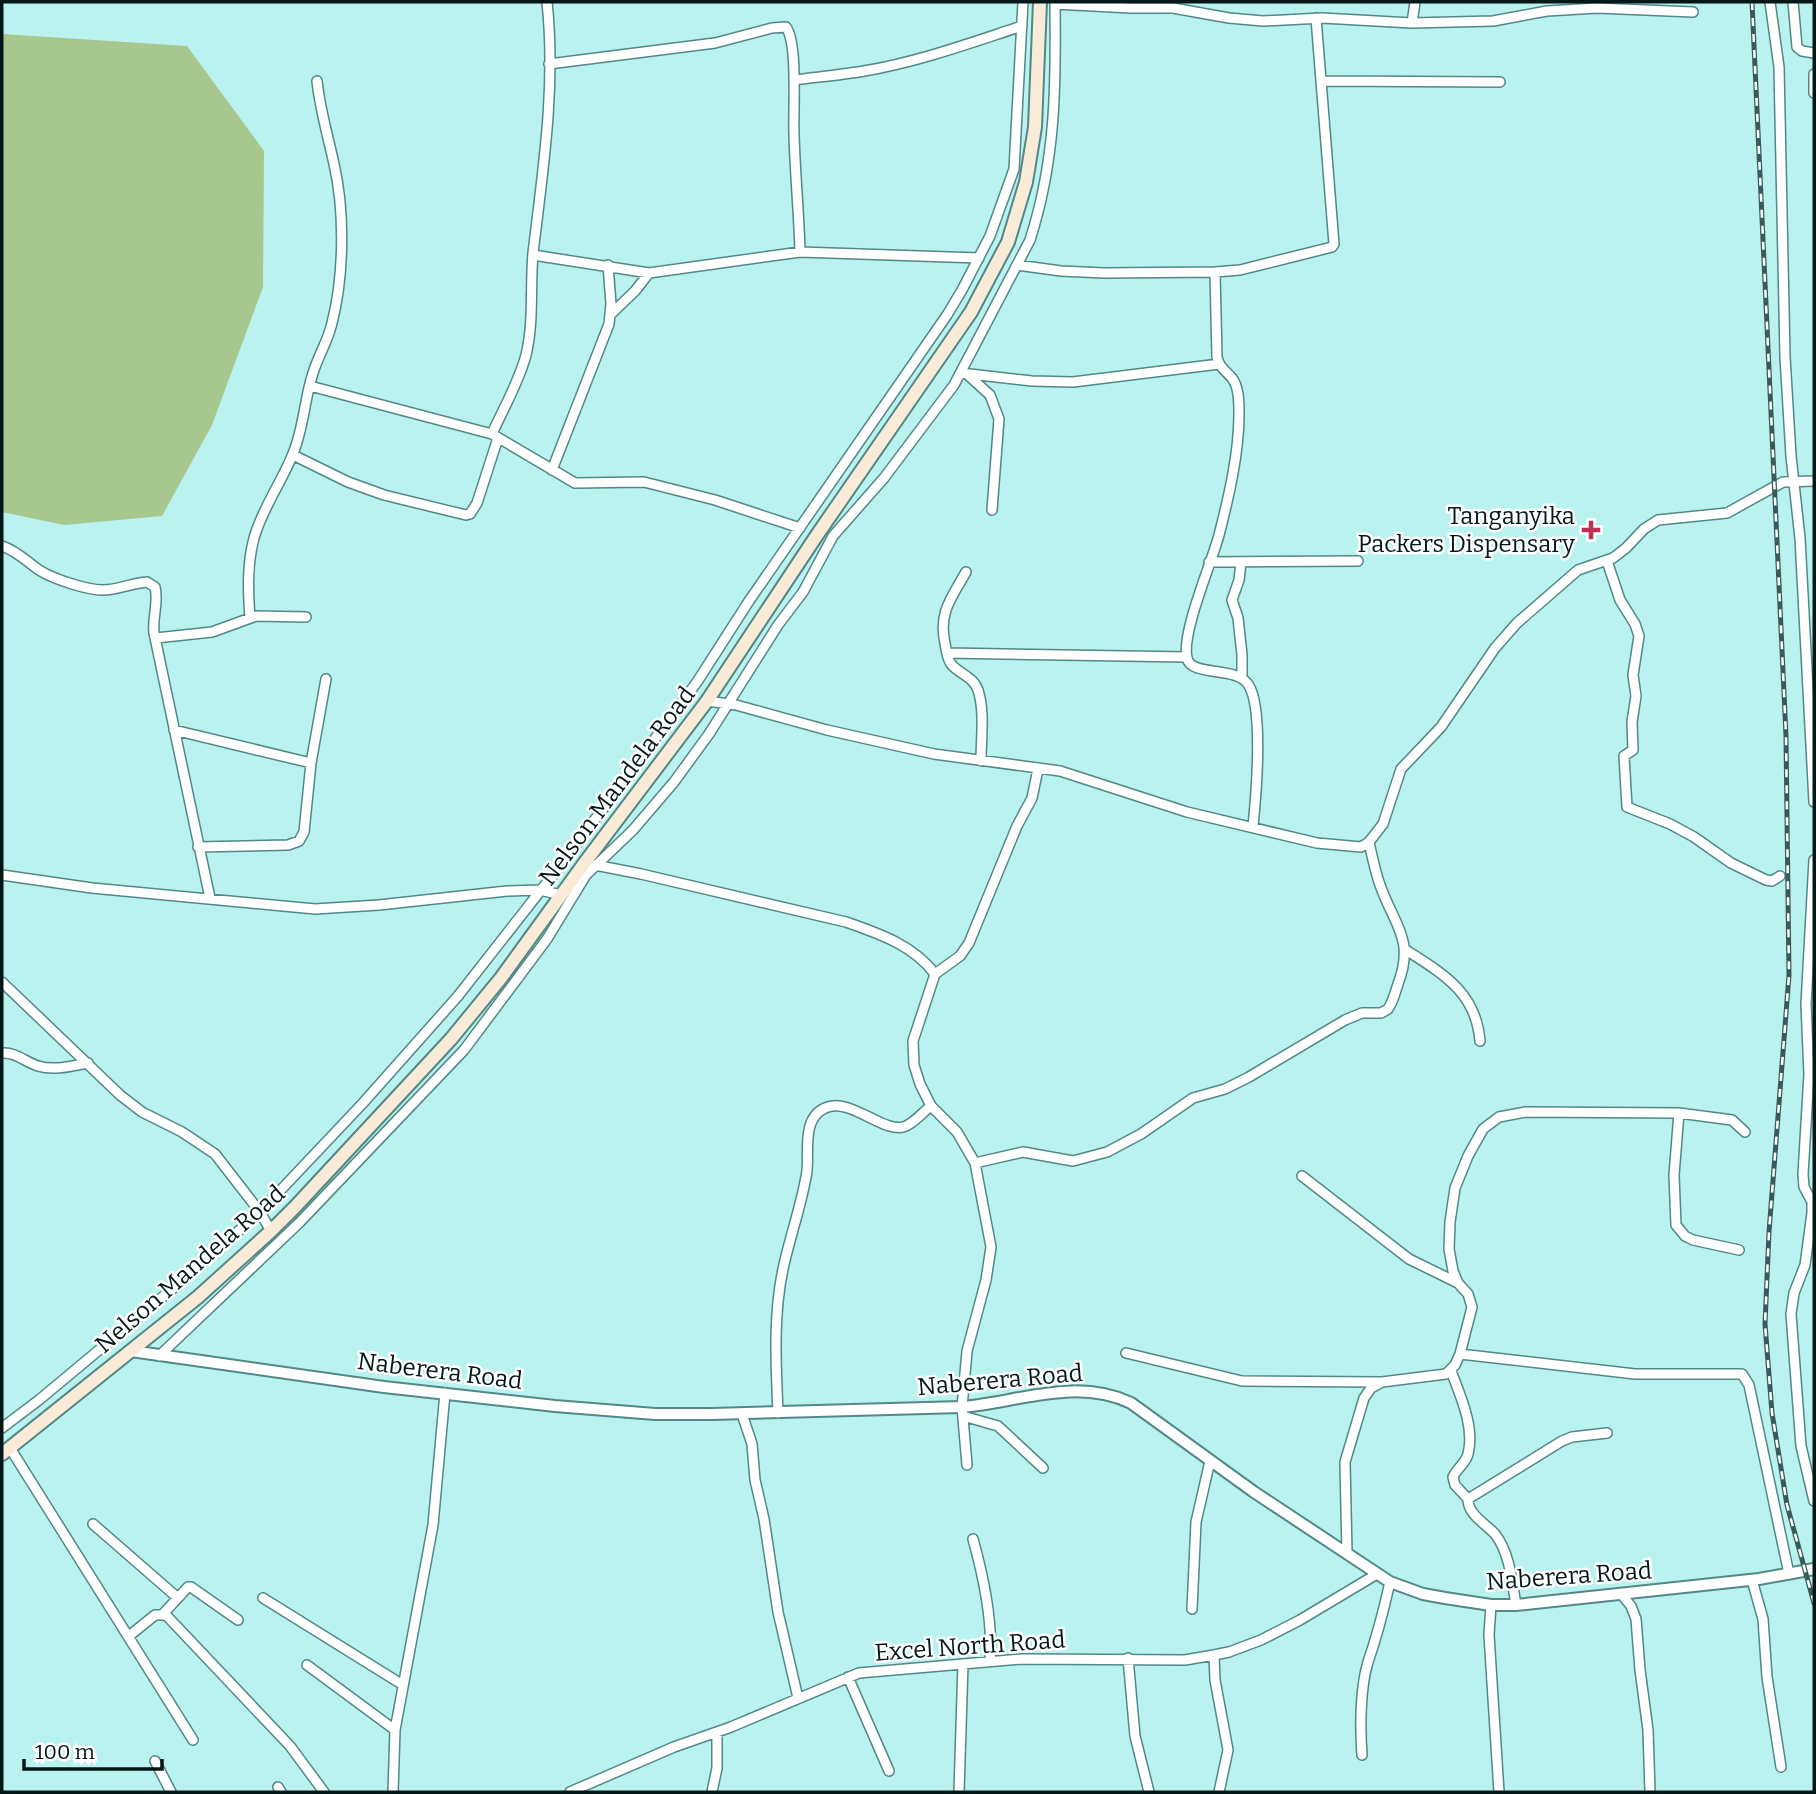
<svg xmlns="http://www.w3.org/2000/svg" width="1816" height="1794" font-family="Bitter,serif">
<style>
.green{fill:#a7c78f}
.lines{fill:none;stroke-linecap:round;stroke-linejoin:round}
.minor-casing{stroke:#528886;stroke-width:12}
.tertiary-casing{stroke:#528886;stroke-width:14}
.secondary-casing{stroke:#528886;stroke-width:16}
.minor{stroke:#fff;stroke-width:9}
.tertiary{stroke:#fff;stroke-width:10}
.secondary{stroke:#faebd8;stroke-width:12}
.rail-casing{stroke:#3a5a59;stroke-width:5}
.rail{stroke:#fff;stroke-width:2.5;stroke-dasharray:8;stroke-linecap:butt}
.poi-dot{fill:#bf2f52;stroke:#fff;stroke-width:2.5}
.labels{text-anchor:middle;dominant-baseline:central;stroke-width:5;stroke-linejoin:round;paint-order:stroke}
.poi-label{font-size:24px;fill:#021716;stroke:#fff;text-anchor:end}
.street-label{font-size:24px;fill:#021716;stroke:#fff}
</style>
<rect width="100%" height="100%" fill="#b9f2ef"/>
<!-- green -->
<path class="green" d="M2,34L187,46L264,151L263,287L212,425L162,516L64,525L2,512Z"/>
<g class="lines">
<defs>
<path id="minor" d="M1770,2L1779,67L1785,357L1791,456L1800,538L1814,802
M1793,2L1797,47L1802,51L1814,53
M1055,4L1131,8H1173L1229,18L1263,21L1322,18L1412,23L1493,21L1547,11L1597,8L1693,12
M1412,23L1415,2
M549,64L715,43L772,28L786,27C798,43 793,111 794,134C795,173 799,213 800,252
M1814,74V93
M794,80C817,77 841,75 864,71C918,62 970,43 1022,26
M1322,81L1500,82
M533,255L649,273L800,252L979,258
M1017,265L1061,271L1104,273L1215,272L1240,270L1332,247L1334,244L1316,18
M1215,272L1217,357C1219,367 1225,370 1232,378C1239,387 1239,402 1239,414C1239,453 1229,496 1219,535C1212,562 1181,633 1187,658C1191,677 1236,666 1248,684C1264,707 1256,797 1253,826
M611,314L635,291L649,273
M961,373L1032,381L1073,382L1219,364
M968,375L990,395L999,419L992,510
M310,386L492,434L575,483L644,482L715,500L800,528
M492,434C503,409 519,382 526,355C534,322 530,287 533,253C543,169 556,87 547,2
M293,455L348,482L384,495L466,515L470,514L477,503L498,438
M552,470L609,324L611,304L608,265
M2,546C17,551 26,561 39,570C53,579 87,590 103,590C118,590 132,583 147,582L155,587C159,603 152,617 154,633L210,898
M1607,561L1620,600L1635,624L1639,636L1633,675L1636,696L1632,722L1633,750L1624,756L1627,807L1670,824L1694,837L1731,863L1766,880L1772,881L1780,876
M1209,562L1358,561
M1241,563L1239,580L1232,600L1238,618L1242,655V678
M966,572C952,597 938,613 945,643C946,650 947,658 951,664C959,674 973,676 978,690C985,712 981,739 981,761
M250,618C248,591 247,564 254,538C262,509 281,483 292,456C304,429 304,400 313,373C318,356 328,341 332,323C344,276 345,212 334,164C328,136 320,110 317,81
M156,638L212,632L256,616L306,617
M947,653L1187,657
M707,701L736,705L827,730L934,754L1060,771L1187,812L1317,843L1361,847L1369,842L1383,824L1401,769L1441,727L1495,648L1517,623L1578,570L1613,558L1626,548L1644,529L1658,520L1727,513L1783,482L1814,481
M174,730L311,763
M198,847L288,845L299,841L304,832L311,763L326,679
M1814,860L1806,1004L1809,1074L1803,1174L1804,1187L1812,1202V1213L1805,1265L1794,1293L1791,1314L1801,1446L1814,1501
M595,865L641,874L846,922C880,934 913,945 935,974L913,1041L914,1065L920,1084L931,1106L957,1132L975,1163L991,1247L986,1280L967,1351L962,1407L967,1465
M2,875L92,888L315,909L379,905L507,891L540,890L561,895
M1406,950C1443,974 1476,992 1480,1041
M935,974L960,956L969,943L1017,826L1032,798L1038,769
M2,982L120,1095L142,1112L182,1132L215,1154L260,1212L271,1231
M2,1053C16,1052 25,1062 38,1066C54,1071 72,1066 88,1063
M1679,1113L1674,1175L1676,1225L1685,1236L1693,1240L1739,1250
M975,1163L1023,1152L1073,1161L1107,1152L1141,1134L1193,1098L1225,1089L1249,1077L1345,1020L1362,1013H1381L1388,1009C1393,1002 1395,993 1398,984C1415,939 1394,925 1380,885C1375,871 1372,856 1369,842
M1302,1176L1409,1259L1458,1283
M1126,1353L1242,1381L1380,1382
M1460,1354L1635,1374H1742L1749,1385L1789,1574
M159,1356L299,1223L464,1050L547,939L586,875L633,830L674,782L709,734L778,625L803,592L833,536L884,478L954,385L1030,240C1056,159 1056,86 1055,2
M1451,1371C1460,1395 1475,1427 1468,1454C1466,1463 1457,1468 1453,1477L1455,1485L1468,1499
M778,1413C776,1365 773,1316 783,1269C790,1236 802,1204 807,1171C809,1150 802,1118 825,1108C850,1096 886,1136 906,1126C915,1122 923,1112 931,1106
M742,1414L752,1444L755,1480L764,1519L778,1612L798,1698
M963,1416L998,1426L1043,1468
M2,1428L39,1400L189,1275L260,1212L363,1103L458,996L570,853L697,682L749,601L947,315L962,290L990,236L1014,169L1023,2
M10,1448L193,1740
M93,1524L178,1598
M973,1539C983,1575 993,1624 990,1661
M1347,1553L1345,1462L1364,1398L1371,1388L1382,1382L1446,1374L1455,1365L1460,1354L1472,1307L1468,1294L1458,1283L1453,1271L1449,1249L1450,1222L1455,1188L1468,1156L1483,1129L1499,1117L1526,1112L1679,1113L1732,1120L1745,1132
M1752,1580L1763,1619L1767,1677L1781,1767
M1622,1595L1631,1606L1636,1619L1640,1670L1648,1730L1650,1792
M263,1598L403,1685
M1491,1605L1489,1635L1499,1792
M1516,1605C1512,1582 1510,1553 1495,1534C1485,1523 1468,1515 1468,1499L1562,1441L1572,1437L1607,1433
M1192,1609L1196,1522L1210,1461
M163,1614L188,1587H191L238,1620
M129,1636L155,1615H166L290,1746L324,1792
M1214,1655L1215,1680L1228,1750L1219,1792
M1128,1658L1135,1736L1149,1792
M307,1665L395,1730
M848,1677L889,1771
M1362,1755C1360,1728 1360,1688 1368,1662C1377,1636 1384,1609 1390,1582
M155,1761L171,1792
M278,1787L281,1792
M393,1792L395,1730L433,1525L445,1393
M570,1792L674,1747L731,1727L859,1673L1022,1659L1185,1660L1214,1655L1229,1652L1261,1640L1300,1620L1377,1574
M712,1792L717,1768V1732
M959,1792L963,1664"/>
<path id="tertiary" d="M131,1351L384,1387L555,1406L655,1414H712L962,1407C1019,1402 1076,1377 1131,1403L1254,1492L1390,1582L1423,1594L1445,1598L1491,1605H1516L1759,1579L1814,1569"/>
<path id="secondary" d="M2,1454L198,1297L271,1231L295,1207L451,1039L501,978L586,861L707,701L817,535L971,312L1008,242L1026,182L1035,127L1040,2"/>
</defs>
<!-- minor casing -->
<use href="#minor" class="minor-casing"/>
<!-- tertiary casing -->
<use href="#tertiary" class="tertiary-casing"/>
<!-- secondary casing -->
<use href="#secondary" class="secondary-casing"/>
<!-- minor -->
<use href="#minor" class="minor"/>
<!-- tertiary -->
<use href="#tertiary" class="tertiary"/>
<!-- secondary -->
<use href="#secondary" class="secondary"/>
<defs>
<path id="rail" d="M1752,2L1786,736L1789,975L1769,1232L1765,1324L1772,1413L1787,1505L1814,1603"/>
</defs>
<!-- rail casing -->
<use href="#rail" class="rail-casing"/>
<!-- rail -->
<use href="#rail" class="rail"/>
</g>
<!-- markers -->
<path class="poi-dot" d="M1587.5 519.5h7v7h7v7h-7v7h-7v-7h-7v-7h7z"/>
<g class="labels">
<!-- poi labels -->
<g class="poi-label">
<text x="1575" y="516">Tanganyika<tspan x="1575" dy="28">Packers Dispensary</tspan></text>
</g>
<!-- street labels -->
<g class="street-label">
<text transform="translate(617 786) rotate(-53)">Nelson Mandela Road</text>
<text transform="translate(190 1269) rotate(-41)">Nelson Mandela Road</text>
<text transform="translate(440 1371) rotate(7)">Naberera Road</text>
<text transform="translate(1000 1380) rotate(-5)">Naberera Road</text>
<text transform="translate(1569 1576) rotate(-4)">Naberera Road</text>
<text transform="translate(970 1646) rotate(-4)">Excel North Road</text>
</g>
</g>
<!-- border -->
<rect width="1816" height="1794" fill="none" stroke="#021716" stroke-width="7"/>
<!-- scale -->
<path d="M24 1759v10h138v-10" fill="none" stroke="#021716" stroke-width="3.5"/>
<text x="35" y="1759" font-size="21" fill="#021716" stroke="#ffffff" stroke-width="5" paint-order="stroke">100 m</text>
</svg>
